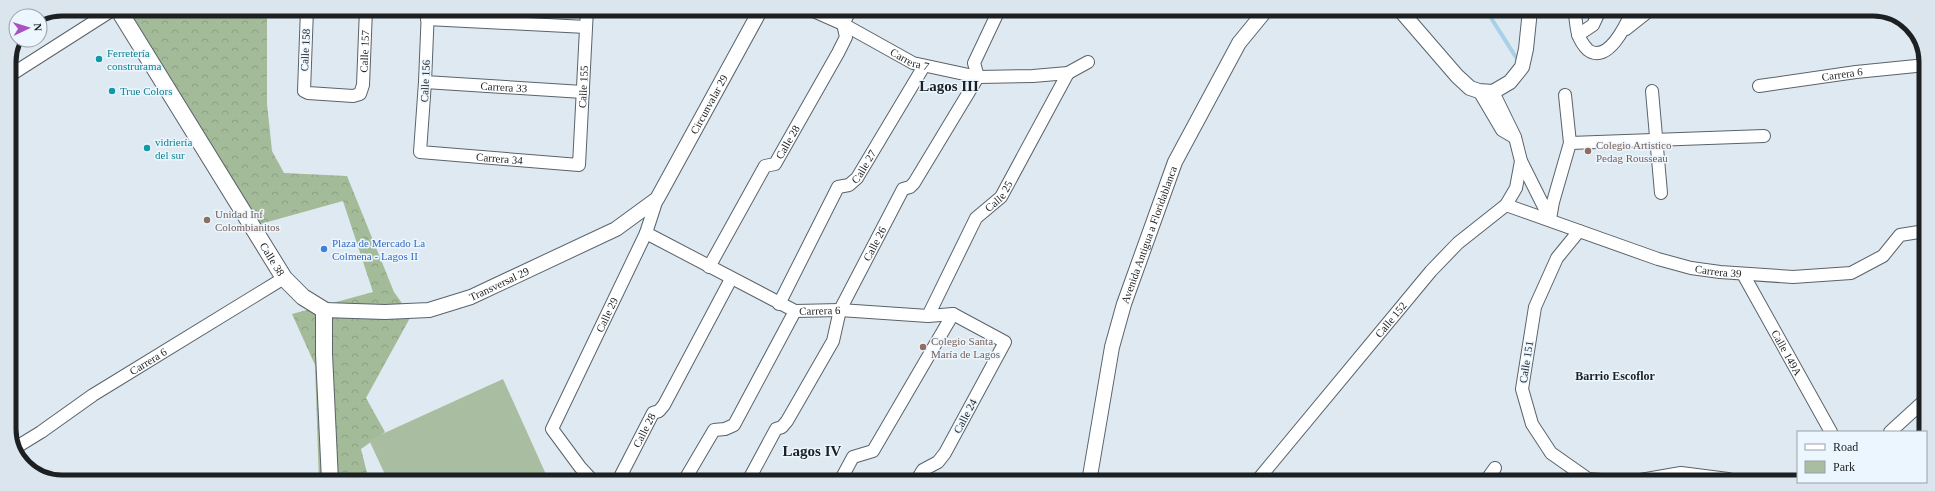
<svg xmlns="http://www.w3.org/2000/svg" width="1935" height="491" font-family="Georgia,serif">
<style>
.forest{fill:url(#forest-crowns)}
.park{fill:#a9bda0}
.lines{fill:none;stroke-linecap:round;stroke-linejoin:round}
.stream{stroke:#a6d1e9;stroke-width:4}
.minor-casing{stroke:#5a636a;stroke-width:14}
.tertiary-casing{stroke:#5a636a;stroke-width:16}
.secondary-casing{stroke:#5a636a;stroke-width:18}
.minor{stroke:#fff;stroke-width:12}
.tertiary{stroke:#fff;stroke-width:14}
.secondary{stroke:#fff;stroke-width:16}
.culture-dot{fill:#0f9aa8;stroke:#ecf6ff;stroke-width:1.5}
.education-dot{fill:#8d6e63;stroke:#ecf6ff;stroke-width:1.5}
.shop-dot{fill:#3f7fe0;stroke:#ecf6ff;stroke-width:1.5}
.labels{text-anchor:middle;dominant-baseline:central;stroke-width:3;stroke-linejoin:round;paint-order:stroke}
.street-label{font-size:11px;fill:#1c2023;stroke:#ecf6ff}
.culture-label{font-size:11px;fill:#0d838f;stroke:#ecf6ff;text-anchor:start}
.education-label{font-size:11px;fill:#785e54;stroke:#ecf6ff;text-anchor:start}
.shop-label{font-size:11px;fill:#366cbe;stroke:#ecf6ff;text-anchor:start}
.neighbourhood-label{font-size:12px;font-weight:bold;fill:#1c2023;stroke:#ecf6ff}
.district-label{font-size:15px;font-weight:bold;fill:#1c2023;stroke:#ecf6ff}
.rim{fill:none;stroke:#1c2023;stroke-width:5}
</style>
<defs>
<pattern id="forest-crowns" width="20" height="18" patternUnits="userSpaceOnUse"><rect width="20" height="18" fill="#a3bb98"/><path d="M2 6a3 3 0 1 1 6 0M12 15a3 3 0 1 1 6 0" fill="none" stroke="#8ca083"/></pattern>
</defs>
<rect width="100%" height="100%" fill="#dfe9f1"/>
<!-- forest -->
<path class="forest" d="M106,9H267V104L272,151L284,173L347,176L394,292L411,316L366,398L385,432L361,449L369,481H319L315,365L292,314L373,292L343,201L253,226L121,26Z"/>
<!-- park -->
<path class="park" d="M503,379L549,481H388L369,440Z"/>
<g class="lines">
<!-- stream -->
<path class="stream" d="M1486,10L1519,62"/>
<defs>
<g id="minor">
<path id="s1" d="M307,9L304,91L308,93L353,96L360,94L363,85L366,9"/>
<path id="s2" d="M428,9L425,82L420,152L579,165L587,9"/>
<path id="s3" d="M809,9L843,24L913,63L978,77L1033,76L1068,73L1088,62"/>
<path d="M1574,10C1576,18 1576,27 1578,34C1580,40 1584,46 1588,50C1608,65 1627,23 1633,10"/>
<path d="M427,19L586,27"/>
<path d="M1626,29L1650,10"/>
<path d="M1578,35L1593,25L1600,10"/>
<path d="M9,76L114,9"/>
<path id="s4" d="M425,82L583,92"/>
<path id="s5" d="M1759,86L1856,72L1926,65"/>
<path d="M1479,91L1502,130L1514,137"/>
<path d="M1652,91L1661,193"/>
<path d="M1493,92L1515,137L1521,161L1550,219"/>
<path d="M1570,143L1764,136"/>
<path id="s6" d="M1506,205L1658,259L1691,268L1720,272L1793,277L1851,273L1883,256L1900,235L1925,231"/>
<path d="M1550,219L1553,202L1570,143L1565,95"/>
<path d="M1579,231L1557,258L1535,307L1522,389L1532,424L1551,453L1588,479L1629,482L1681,473L1728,479L1741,482"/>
<path id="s7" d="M646,233L795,311L840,310L928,316L953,314L1005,342L945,453L938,462L923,470L916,481"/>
<path id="s8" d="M709,267L765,166L775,164L838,53L846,37L843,24L851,9"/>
<path id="s9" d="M1743,274L1831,432"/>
<path id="s10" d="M779,304L838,187L849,185L857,178L924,66"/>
<path id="s11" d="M928,316L976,218L1001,197L1068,73"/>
<path d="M1890,432L1925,400"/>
<path id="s12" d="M15,448L41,432L93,395L284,278"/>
<path id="s13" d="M593,481L580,467L552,429L646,233L657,199"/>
<path id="s14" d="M618,481L653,413L659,411L664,405L731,279"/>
<path d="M684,481L714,430L725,429L734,425L795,311"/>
<path id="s15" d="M748,481L776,429L782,427L787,421L833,341L840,310L903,189L910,187L914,183L978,77L974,63L999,10"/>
<path d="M840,481L853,457L873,451L953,314"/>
<path id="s16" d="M1256,482L1431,271L1458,243L1506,205L1516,188L1521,161"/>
<path d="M1485,482L1495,468"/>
</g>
<g id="tertiary">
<path d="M1400,10L1457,76L1470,88L1479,91L1493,92L1510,82L1522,67L1526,49L1530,10"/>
<path id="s17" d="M324,310L385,312L429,310L471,297L616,229L657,199L761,9"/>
<path id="s18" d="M1089,482L1112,347L1124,304L1175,162L1239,43L1266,10"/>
</g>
<g id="secondary">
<path id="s19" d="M118,9L284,278L303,297L324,310V354L330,481"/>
</g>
</defs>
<!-- minor casing -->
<use href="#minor" class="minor-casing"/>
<!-- tertiary casing -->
<use href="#tertiary" class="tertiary-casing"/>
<!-- secondary casing -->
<use href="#secondary" class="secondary-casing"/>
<!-- minor -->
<use href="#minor" class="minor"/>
<!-- tertiary -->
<use href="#tertiary" class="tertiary"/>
<!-- secondary -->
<use href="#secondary" class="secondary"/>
</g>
<!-- markers -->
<g class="culture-dot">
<circle cx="99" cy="59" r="4"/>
<circle cx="112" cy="91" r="4"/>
<circle cx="147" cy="148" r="4"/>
</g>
<g class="education-dot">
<circle cx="1588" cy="151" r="4"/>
<circle cx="207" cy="220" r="4"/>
<circle cx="923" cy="347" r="4"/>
</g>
<circle class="shop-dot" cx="324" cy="249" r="4"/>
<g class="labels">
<!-- street labels -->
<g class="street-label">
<text transform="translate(305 50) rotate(-87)">Calle 158</text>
<text stroke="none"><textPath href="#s1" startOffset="182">Calle 157</textPath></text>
<text stroke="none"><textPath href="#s3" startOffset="113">Carrera 7</textPath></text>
<text stroke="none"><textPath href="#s5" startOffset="84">Carrera 6</textPath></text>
<text transform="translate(425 81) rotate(-87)">Calle 156</text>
<text stroke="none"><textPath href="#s4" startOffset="79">Carrera 33</textPath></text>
<text stroke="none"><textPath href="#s2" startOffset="381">Calle 155</textPath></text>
<text stroke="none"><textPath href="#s17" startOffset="468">Circunvalar 29</textPath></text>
<text stroke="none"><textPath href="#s8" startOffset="151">Calle 28</textPath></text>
<text stroke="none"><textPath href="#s2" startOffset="223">Carrera 34</textPath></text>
<text stroke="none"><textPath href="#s10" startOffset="166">Calle 27</textPath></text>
<text stroke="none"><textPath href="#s11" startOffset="141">Calle 25</textPath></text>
<text stroke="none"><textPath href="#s18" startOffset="255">Avenida Antigua a Floridablanca</textPath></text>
<text stroke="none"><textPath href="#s15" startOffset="272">Calle 26</textPath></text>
<text stroke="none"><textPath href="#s19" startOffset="294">Calle 38</textPath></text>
<text stroke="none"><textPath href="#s6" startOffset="223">Carrera 39</textPath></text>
<text stroke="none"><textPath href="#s17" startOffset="180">Transversal 29</textPath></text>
<text stroke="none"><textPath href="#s7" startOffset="193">Carrera 6</textPath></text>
<text stroke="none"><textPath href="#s13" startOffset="193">Calle 29</textPath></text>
<text stroke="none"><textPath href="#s16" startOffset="211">Calle 152</textPath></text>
<text stroke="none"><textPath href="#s9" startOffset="90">Calle 149A</textPath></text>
<text stroke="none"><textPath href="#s12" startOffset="159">Carrera 6</textPath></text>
<text transform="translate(1526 362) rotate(-81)">Calle 151</text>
<text transform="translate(965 416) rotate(-62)">Calle 24</text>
<text stroke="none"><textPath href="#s14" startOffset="57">Calle 28</textPath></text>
</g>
<!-- culture labels -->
<g class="culture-label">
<text x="107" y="53">Ferretería<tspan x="107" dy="13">construrama</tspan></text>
<text x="120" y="91">True Colors</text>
<text x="155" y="142">vidriería<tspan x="155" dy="13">del sur</tspan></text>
</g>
<!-- education labels -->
<g class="education-label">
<text x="1596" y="145">Colegio Artistico<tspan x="1596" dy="13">Pedag Rousseau</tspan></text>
<text x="215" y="214">Unidad Inf<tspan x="215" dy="13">Colombianitos</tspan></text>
<text x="931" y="341">Colegio Santa<tspan x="931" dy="13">María de Lagos</tspan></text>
</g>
<!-- shop labels -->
<g class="shop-label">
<text x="332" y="243">Plaza de Mercado La<tspan x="332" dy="13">Colmena - Lagos II</tspan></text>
</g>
<!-- neighbourhood labels -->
<g class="neighbourhood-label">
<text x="1615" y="376">Barrio Escoflor</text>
</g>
<!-- district labels -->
<g class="district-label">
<text x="949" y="86">Lagos III</text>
<text x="812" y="451">Lagos IV</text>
</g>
</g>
<!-- crop -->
<path d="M0 0H1935V491H0ZM62 16H1873A46 46 0 0 1 1919 62V429A46 46 0 0 1 1873 475H62A46 46 0 0 1 16 429V62A46 46 0 0 1 62 16Z" fill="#dbe5ed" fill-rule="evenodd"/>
<path class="rim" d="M62 16H1873A46 46 0 0 1 1919 62V429A46 46 0 0 1 1873 475H62A46 46 0 0 1 16 429V62A46 46 0 0 1 62 16Z"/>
<!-- legend -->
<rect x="1797" y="431" width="130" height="52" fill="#ecf6ff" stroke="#99a0a7"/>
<rect x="1805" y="444" width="20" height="6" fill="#ffffff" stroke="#99a0a7"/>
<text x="1833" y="451" font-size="12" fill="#1c2023">Road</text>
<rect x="1805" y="461" width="20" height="12" fill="#a9bda0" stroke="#99a0a7"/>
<text x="1833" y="471" font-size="12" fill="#1c2023">Park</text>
<!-- north arrow -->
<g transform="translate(28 28) rotate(86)"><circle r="19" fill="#ecf6ff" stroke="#99a0a7"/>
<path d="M0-3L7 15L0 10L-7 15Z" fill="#a952c0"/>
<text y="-6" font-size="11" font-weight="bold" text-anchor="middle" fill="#1c2023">N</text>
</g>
</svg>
